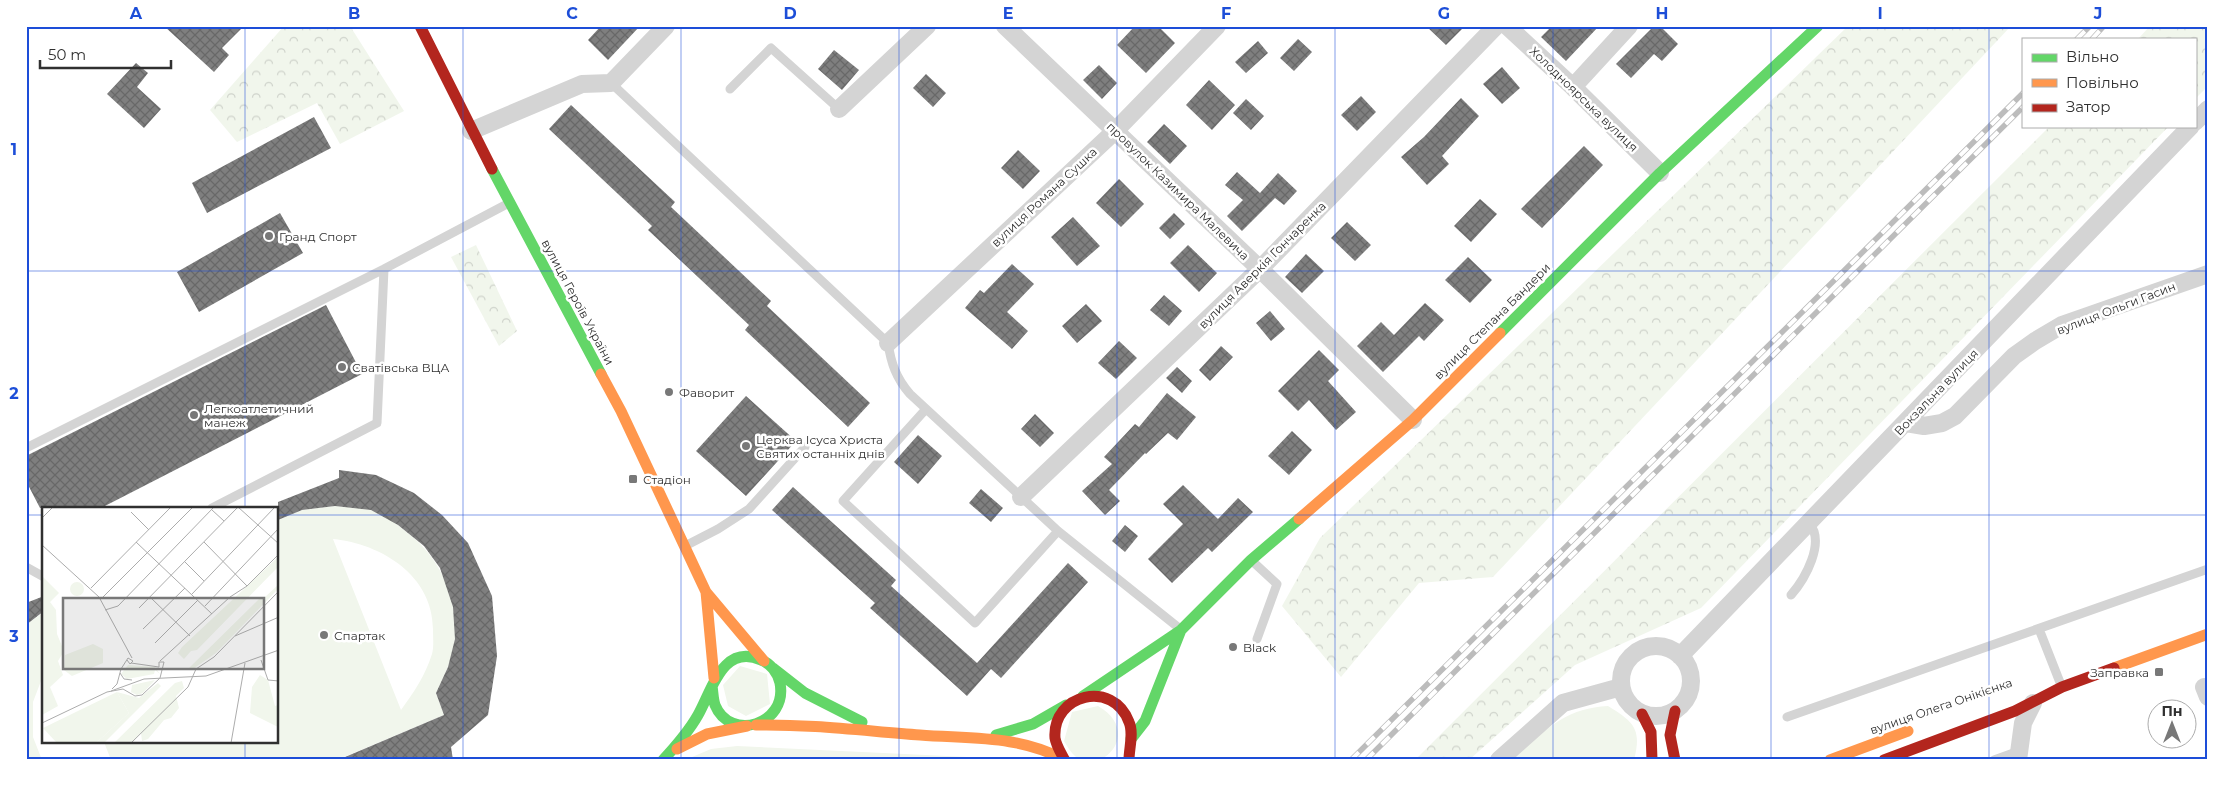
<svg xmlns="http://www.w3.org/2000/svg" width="2234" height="786" font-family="Montserrat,sans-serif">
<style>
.green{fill:#f1f6ec;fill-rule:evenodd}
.forest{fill:url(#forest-crowns)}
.building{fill:url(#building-cross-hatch)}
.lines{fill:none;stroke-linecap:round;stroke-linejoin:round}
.lane{stroke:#d4d4d4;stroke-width:9}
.street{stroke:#d4d4d4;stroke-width:18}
.fast{stroke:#63d668;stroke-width:11}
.slow{stroke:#ff974d;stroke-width:11}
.jam{stroke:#b3261e;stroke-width:11}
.rail-casing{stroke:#bcbcbc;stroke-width:5.5}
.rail{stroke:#fff;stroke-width:4;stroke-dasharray:11;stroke-linecap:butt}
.grid{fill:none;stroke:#1d4ed8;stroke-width:1;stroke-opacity:0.55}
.poi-dot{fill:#787878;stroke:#fff;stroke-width:2}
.labels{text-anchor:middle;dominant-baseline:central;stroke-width:5;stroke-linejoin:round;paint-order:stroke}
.street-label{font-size:12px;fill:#303030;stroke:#fff}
.poi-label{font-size:12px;fill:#303030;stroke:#fff;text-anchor:start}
.inset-road{fill:none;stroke:#acacac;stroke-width:1}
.view{fill:#787878;fill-opacity:0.15;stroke:#787878;stroke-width:2.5}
.inset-edge{fill:none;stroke:#303030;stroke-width:2.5}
.neatline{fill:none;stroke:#1d4ed8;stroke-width:2}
.grid-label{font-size:16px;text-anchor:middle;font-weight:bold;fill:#1d4ed8}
</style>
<defs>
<pattern id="forest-crowns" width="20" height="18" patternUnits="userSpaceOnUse" patternTransform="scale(1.25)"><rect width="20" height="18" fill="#f1f6ec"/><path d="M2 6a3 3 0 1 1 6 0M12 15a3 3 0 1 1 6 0" fill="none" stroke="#cfd3cb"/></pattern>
<pattern id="building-cross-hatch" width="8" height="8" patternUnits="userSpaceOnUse" patternTransform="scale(1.25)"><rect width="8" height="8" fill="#7f7f7f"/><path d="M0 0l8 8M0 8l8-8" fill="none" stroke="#686868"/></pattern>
</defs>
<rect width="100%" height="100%" fill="#fff"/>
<!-- green -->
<path class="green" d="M335,506C346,507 359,507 370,510C383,513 398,525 409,534C440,558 458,598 455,639C453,658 444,676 436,693L444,715L337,760H111L104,742H278V520L302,510ZM333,539C382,544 434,576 433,631C433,638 434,647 432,654C425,676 414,692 401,710Z
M44,612V673L33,702V737L42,760H26V625Z
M740,666L767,674L770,704L746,716L728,706L723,685Z
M1098,706C1143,732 1102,776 1076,757C1071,753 1067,746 1064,741L1072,712Z
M1608,706C1634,722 1642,729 1634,760H1512C1543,732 1564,708 1608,706Z
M737,746L989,758L1010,760H685L711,749Z"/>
<!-- forest -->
<path class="forest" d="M284,26H350L404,111L340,144L317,103L237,142L210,110Z
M1848,26H2011L1493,577L1419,583L1341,677L1282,606L1320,538Z
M2150,26H2208V86L2195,99V39H2138Z
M2050,126H2169L1701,608L1575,665L1469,760H1415Z
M476,245L517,331L499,346L451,257Z"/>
<!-- building -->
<path class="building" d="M164,26H244L222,48L229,55L214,72Z
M601,26H640L608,60L588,40Z
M1135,26H1158L1175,43L1146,73L1117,45Z
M1426,26H1465L1446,45Z
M1552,26H1599L1566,61L1541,37Z
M1654,26H1660L1678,44L1662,61L1654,54L1631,78L1616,64Z
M1298,39L1312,52L1294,71L1280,58Z
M1258,41L1268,53L1246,73L1235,62Z
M834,50L859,70L842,90L818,69Z
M136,63L148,73L137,87L161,109L144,128L107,94Z
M1099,65L1117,83L1102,99L1083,80Z
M1502,67L1520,88L1502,104L1483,84Z
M926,74L946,93L933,107L913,88Z
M1209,80L1235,105L1212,130L1186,105Z
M1361,96L1376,112L1357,131L1341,115Z
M1461,98L1479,116L1442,156L1449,164L1427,185L1401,157L1424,137Z
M1246,99L1264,116L1251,130L1233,113Z
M571,105L675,202L671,207L771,301L767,306L870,403L848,427L745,330L749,325L648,230L652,226L549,129Z
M314,117L331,148L207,213L192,183Z
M1164,124L1187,146L1170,164L1147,142Z
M1584,146L1603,165L1542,228L1521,209Z
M1018,150L1040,171L1023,189L1001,168Z
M1237,172L1260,193L1278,173L1297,191L1284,205L1275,198L1242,231L1227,216L1243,200L1225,185Z
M1119,179L1144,204L1121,227L1096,203Z
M1480,199L1497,214L1471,242L1454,226Z
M280,213L303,253L199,312L177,272Z
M1174,213L1185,224L1170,239L1159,228Z
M1073,217L1100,246L1077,266L1051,237Z
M1347,222L1371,245L1355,261L1331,238Z
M1188,245L1217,273L1199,292L1170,263Z
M1306,254L1324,271L1302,293L1285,277Z
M1468,257L1492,280L1470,303L1445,280Z
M1012,264L1034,284L1007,312L1028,331L1012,349L965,308L980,290L984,293Z
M1164,295L1182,311L1169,326L1150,310Z
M1425,303L1444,320L1424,341L1419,336L1383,372L1357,346L1381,322L1394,335Z
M1086,304L1102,321L1077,343L1062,326Z
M326,305L362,374L101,508H40L26,481V456Z
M1270,311L1285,329L1271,341L1256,323Z
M1119,341L1137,358L1116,379L1098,363Z
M1221,346L1233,357L1210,381L1199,370Z
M1319,350L1339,370L1328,381L1356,412L1336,430L1309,400L1298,411L1278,391Z
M1177,367L1192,381L1182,393L1166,378Z
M1167,393L1196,417L1177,440L1168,433L1146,454L1145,453L1109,490L1120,501L1105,515L1082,491L1112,464L1104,457L1135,424L1139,427Z
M746,396L796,441L746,496L696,451Z
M1035,414L1054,433L1040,447L1021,429Z
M1292,431L1312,450L1289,475L1268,456Z
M918,435L942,456L918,484L894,462Z
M339,470L376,475L414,493L442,515L468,543L492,596L497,656L488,715L451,747L453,760H338L444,715L436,693L448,667L455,639L453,607L440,568L424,546L398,525L371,510L335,506L302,510L278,520V502L339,478Z
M1183,485L1218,519L1238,498L1253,512L1212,552L1208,548L1172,583L1148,559L1183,524L1163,504Z
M793,487L896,580L891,586L977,663L1068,563L1088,582L1001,678L991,669L967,696L870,608L875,603L772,510Z
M981,489L1003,508L991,522L969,503Z
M1125,525L1138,536L1125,552L1112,541Z
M44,596V611L26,625V603Z"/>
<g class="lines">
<!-- lane -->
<path class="lane" d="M611,83L888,343C891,363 896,378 910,394L1058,531L1179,628
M730,89L771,48L839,109
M926,409L843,501L975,623L1058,531
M26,448L384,269L509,203
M212,508L377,423L384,269
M685,546L718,529L749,509L805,447
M1251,560L1277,584L1257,639
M26,567L44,577
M1791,595C1805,579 1826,542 1809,523
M2039,629L2061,685
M1787,717L2208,569
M1994,760L2019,751"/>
<!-- street -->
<path class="street" d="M1005,26L1260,269L1413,420
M1507,26L1573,87L1660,173
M1573,87L1629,26
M839,109L927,26
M2195,122L2208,109
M471,131L582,84L611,83L666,26
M888,343L1115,131L1217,26
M1906,423L1924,426L1942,423L1955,416L2014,356L2035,341L2062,325L2208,274
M1021,497L1260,269L1496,26
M1621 681a35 35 0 1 1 70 0a35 35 0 1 1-70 0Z
M1680,656L2191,126
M2204,687L2208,697
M1499,760L1563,703L1621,687
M2018,760L2023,723L2033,703"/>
<!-- fast -->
<path class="fast" d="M492,169L601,374
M1500,333L1660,173L1818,26
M773,668L805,693L862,722
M1083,696L1181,630L1251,560L1299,519
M996,735L1033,724L1066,705
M1131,739L1145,721L1181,630
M663,760C676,746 689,731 698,715C712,690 723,643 761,660C770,663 778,673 780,683C788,725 730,742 715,705C713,699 713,692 712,686"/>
<!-- slow -->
<path class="slow" d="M601,374L621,411L706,592L764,661
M1299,519L1413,420L1500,333
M706,592L714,678
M2114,668L2208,634
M756,725C811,724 865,731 920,735C971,739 1019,735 1065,760
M677,749L707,734L747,726
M1830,760L1908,731"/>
<!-- jam -->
<path class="jam" d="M420,26L492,169
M1675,711L1670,735L1675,760
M1642,714L1651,732L1652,760
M1064,759C1061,753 1056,745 1055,738C1052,694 1113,679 1129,722C1134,733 1129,748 1129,760
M1884,760L2015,711L2062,687L2114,668"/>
<defs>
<path id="rail" d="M2077,39L2090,26
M2092,39L2104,26
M1351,760L2023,93
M1366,760L2023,107"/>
</defs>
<!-- rail casing -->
<use href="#rail" class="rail-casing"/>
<!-- rail -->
<use href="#rail" class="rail"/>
</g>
<!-- grid -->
<path class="grid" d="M245,26V508M463,26V760M681,26V760M899,26V760M1117,26V760M1335,26V760M1553,26V760M1771,26V760M1989,26V760M26,271H2208M26,515H44M278,515H2208M245,742V760"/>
<!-- markers -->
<g class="poi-dot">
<circle cx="269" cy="236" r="5"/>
<circle cx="342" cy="367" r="5"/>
<circle cx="669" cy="392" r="5"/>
<circle cx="194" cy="415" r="5"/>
<circle cx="746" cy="446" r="5"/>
<rect x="628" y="474" width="10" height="10" rx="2.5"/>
<circle cx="324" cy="635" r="5"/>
<circle cx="1233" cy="647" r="5"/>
<rect x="2154" y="667" width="10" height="10" rx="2.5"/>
</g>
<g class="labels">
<!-- street labels -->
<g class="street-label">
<text transform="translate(1584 99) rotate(44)">Холодноярська вулиця</text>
<text transform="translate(1178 191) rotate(44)">провулок Казимира Малевича</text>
<text transform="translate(1044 197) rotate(-43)">вулиця Романа Сушка</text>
<text transform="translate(1262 265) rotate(-45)">вулиця Аверкія Гончаренка</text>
<text transform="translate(578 302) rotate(62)">вулиця Героїв України</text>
<text transform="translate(2116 308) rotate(-21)">вулиця Ольги Гасин</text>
<text transform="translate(1492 321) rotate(-45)">вулиця Степана Бандери</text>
<text transform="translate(1936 392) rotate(-46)">Вокзальна вулиця</text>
<text transform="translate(1941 706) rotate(-19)">вулиця Олега Онікієнка</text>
</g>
<!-- poi labels -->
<g class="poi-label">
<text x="279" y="236">Гранд Спорт</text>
<text x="352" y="367">Сватівська ВЦА</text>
<text x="679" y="392">Фаворит</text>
<text x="204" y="408">Легкоатлетичний<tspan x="204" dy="14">манеж</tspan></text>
<text x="756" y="439">Церква Ісуса Христа<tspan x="756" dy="14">Святих останніх днів</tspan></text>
<text x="643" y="479">Стадіон</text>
<text x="334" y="635">Спартак</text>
<text x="1243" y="647">Black</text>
<text x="2149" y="672" text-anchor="end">Заправка</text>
</g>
</g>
<!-- overview -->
<g transform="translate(42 507)">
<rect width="236" height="236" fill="#fff"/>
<path d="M51,137L61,142V156L30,169L22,163L23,148ZM86,158L113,160L118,167L113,163L112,167L85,172L79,167ZM113,173L101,186L95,188L89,185L90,178Z" fill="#f1f6ec"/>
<path d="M236,50V60L155,143L149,144L142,152L136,146L140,140ZM28 82a7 7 0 1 1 14 0a7 7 0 1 1-14 0ZM236,78V82L174,146L151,162L147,161L218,91L223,90ZM218,168L226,173L233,199L236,198V220L208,206L210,180ZM140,174L142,181L134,189L137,201L129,211L122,213L106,232L100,234L99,226L90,236H72L133,176ZM116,176L119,179L62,236H54L87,206L75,185L97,191Z" fill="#f1f6ec"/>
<path d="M75,185L87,206L54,236H15L1,221Z" fill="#f1f6ec"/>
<path d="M0,69L17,86L8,95L14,103L15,127L22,144L16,154L21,168L8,180L16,199L0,208Z" fill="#f1f6ec"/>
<path class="inset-road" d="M196,0L237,37M170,3L182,14M89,5L107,23M0,11L11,0M94,35L170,107M162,35L205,79M0,38L57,90L90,151M143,55L162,74M49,81L129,0M150,87L233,0M108,90L148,129M58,93L151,0M163,99L237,21M97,101L196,0M63,103L76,99L172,0M101,122L143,81M193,129L237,110M113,136L156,93M219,153L226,173L237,174M118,154L188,90L205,79L237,47M89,156L117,160M78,166L82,172L90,173M70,182L75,177L79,162L86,151L91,154L88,157L85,153M69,184L102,172L164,169L237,143M0,216L65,185L81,182L93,189L100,188L118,171L122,155H117V160M90,235L146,180L154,162L172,150L237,84M189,236L203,156"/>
<path class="view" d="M21,91H222V162H21Z"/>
<rect width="236" height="236" class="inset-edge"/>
</g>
<!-- border -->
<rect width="2234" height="786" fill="none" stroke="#ffffff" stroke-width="55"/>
<!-- legend -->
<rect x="2022" y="38" width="175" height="90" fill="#ffffff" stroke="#acacac"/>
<rect x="2032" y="54" width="25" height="8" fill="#63d668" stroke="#acacac"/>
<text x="2066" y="62" font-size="15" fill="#303030">Вільно</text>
<rect x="2032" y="79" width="25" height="8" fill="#ff974d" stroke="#acacac"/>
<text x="2066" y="88" font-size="15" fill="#303030">Повільно</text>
<rect x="2032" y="104" width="25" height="8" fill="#b3261e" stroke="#acacac"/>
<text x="2066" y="112" font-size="15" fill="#303030">Затор</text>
<!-- north arrow -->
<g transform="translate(2172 724)"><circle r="24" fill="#ffffff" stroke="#acacac"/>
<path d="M0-4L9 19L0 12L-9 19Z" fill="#787878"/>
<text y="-8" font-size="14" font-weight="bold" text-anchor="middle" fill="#303030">Пн</text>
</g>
<!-- scale -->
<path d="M40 60v8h131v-8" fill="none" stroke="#303030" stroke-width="2.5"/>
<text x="48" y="60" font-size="15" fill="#303030" stroke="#ffffff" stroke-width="4" paint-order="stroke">50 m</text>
<rect x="28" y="28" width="2178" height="730" class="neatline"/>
<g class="grid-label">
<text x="136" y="19">A</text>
<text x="354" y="19">B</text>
<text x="572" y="19">C</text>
<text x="790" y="19">D</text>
<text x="1008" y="19">E</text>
<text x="1226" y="19">F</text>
<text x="1444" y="19">G</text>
<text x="1662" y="19">H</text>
<text x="1880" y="19">I</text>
<text x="2098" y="19">J</text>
<text x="14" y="155">1</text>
<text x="14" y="399">2</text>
<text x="14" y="642">3</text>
</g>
</svg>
